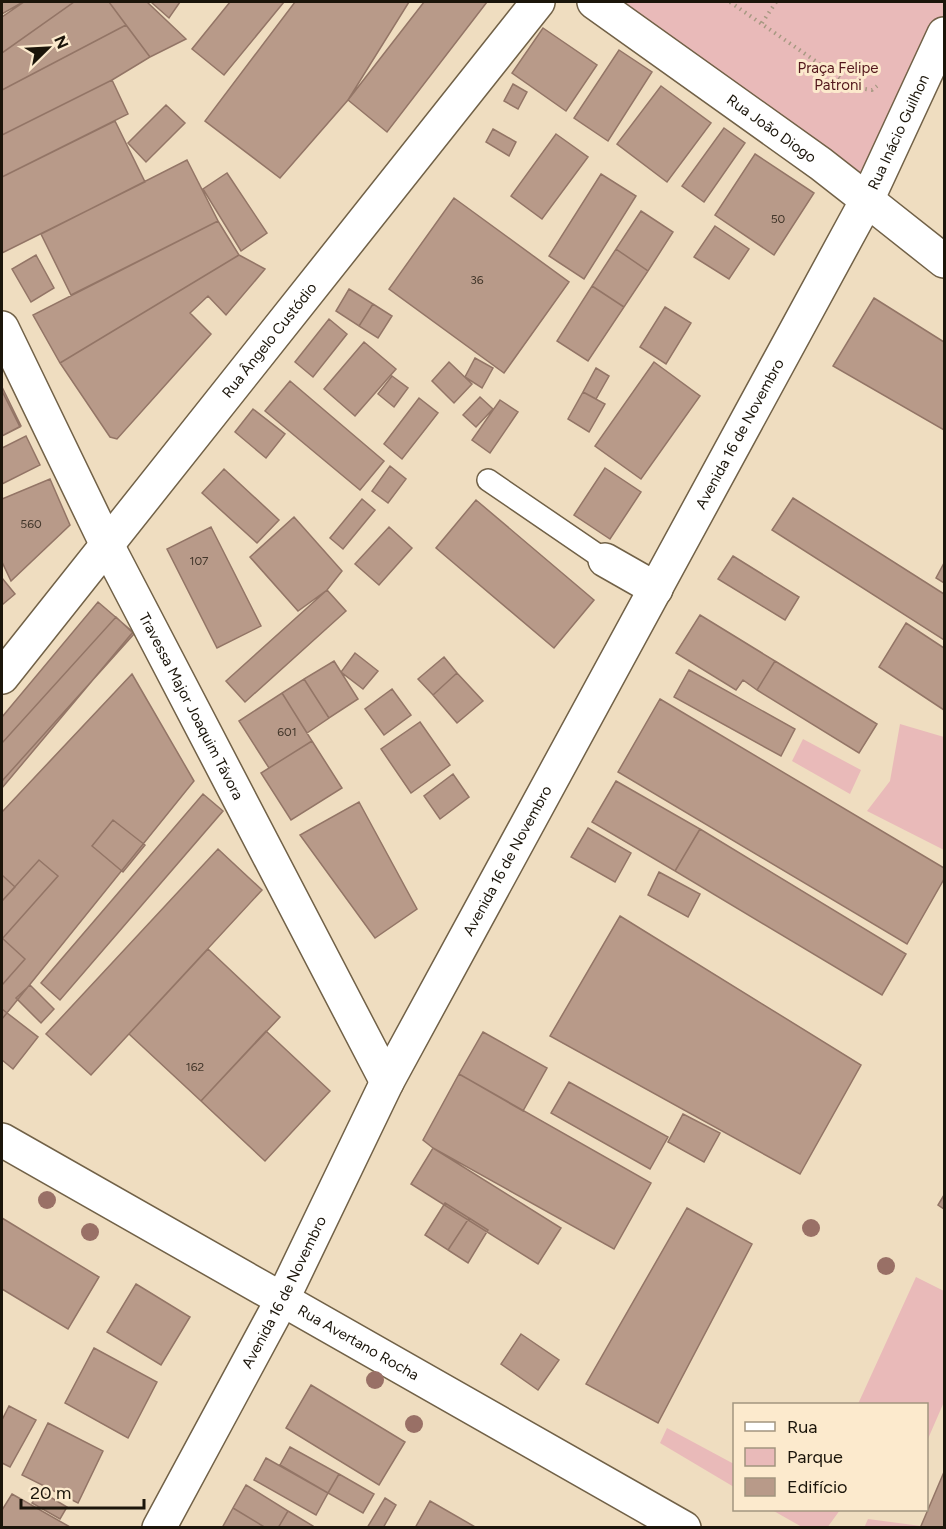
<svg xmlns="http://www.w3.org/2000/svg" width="946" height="1529" font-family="Figtree,sans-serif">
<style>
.green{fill:#e9bab9}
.building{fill:#b89a89;stroke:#937566;stroke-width:1.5}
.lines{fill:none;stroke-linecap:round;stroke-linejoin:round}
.service-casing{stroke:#716147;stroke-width:24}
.minor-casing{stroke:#716147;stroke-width:36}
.tertiary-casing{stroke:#716147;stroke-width:36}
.secondary-casing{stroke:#716147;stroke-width:36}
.path{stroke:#a79982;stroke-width:4;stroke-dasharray:1.5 4.5;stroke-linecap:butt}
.service{stroke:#fff;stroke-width:21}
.minor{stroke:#fff;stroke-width:33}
.tertiary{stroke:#fff;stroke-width:33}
.secondary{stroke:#fff;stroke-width:33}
.tree{fill:#997066}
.labels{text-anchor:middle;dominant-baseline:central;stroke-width:6;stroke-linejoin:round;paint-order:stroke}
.number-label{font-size:12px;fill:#42362a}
.park-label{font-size:15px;fill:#53171c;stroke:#fceacd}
.street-label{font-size:15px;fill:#1b150a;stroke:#fceacd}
</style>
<rect width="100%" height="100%" fill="#efddc0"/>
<!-- green -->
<path class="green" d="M600,2H944V32L867,189Z
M900,724L944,737V850L867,811L890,781Z
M803,739L861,770L850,794L792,761Z
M916,1277L944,1291V1402L927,1441L926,1404H858Z
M667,1428L734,1464V1487L660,1443Z
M772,1510H840L827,1528L802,1527Z
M868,1519L921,1526L925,1528H864Z"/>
<!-- building -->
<path class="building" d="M2,2H23L2,14Z
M24,2H74L2,53V17Z
M74,2H109L126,25L2,90V53Z
M109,2H147L186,39L150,57Z
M151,2H180L169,18Z
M230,2H284L224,75L192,49Z
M295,2H409L348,100L280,178L205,121Z
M424,2H487L387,132L348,100Z
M126,25L150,57L112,80L2,135V90Z
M543,28L597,65L566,111L512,73Z
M619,50L652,72L608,141L574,118Z
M112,80L128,114L2,177V135Z
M513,84L527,92L518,109L504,101Z
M661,86L711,123L667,182L617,144Z
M166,105L185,123L146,162L128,143Z
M115,121L145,182L2,253V177Z
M724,128L745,143L704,202L682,186Z
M493,129L516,142L509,156L486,142Z
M556,134L588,157L542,219L511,196Z
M755,154L814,193L774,255L715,215Z
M187,160L218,221L71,295L41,234Z
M227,173L267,233L241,251L203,189Z
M601,174L636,196L584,279L549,256Z
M454,198L569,282L504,373L389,289Z
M641,211L673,232L648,271L616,249Z
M218,221L239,255L60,363L33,315Z
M715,226L749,249L729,279L694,257Z
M616,249L648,271L624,307L592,286Z
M36,255L54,288L31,302L12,269Z
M239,255L265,269L226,315L208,296L190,313L211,334L117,439L110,437L60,363Z
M592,286L624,307L588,361L557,341Z
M349,289L373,304L359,326L336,311Z
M874,298L944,342V430L833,366Z
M373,304L392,316L378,338L359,326Z
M665,307L691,323L666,364L640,347Z
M329,319L347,334L313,377L295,362Z
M364,342L396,369L355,416L324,389Z
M475,358L493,368L482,388L465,377Z
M449,362L472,384L454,403L432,381Z
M654,362L700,396L641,479L595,446Z
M596,368L609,376L596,399L583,392Z
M392,376L408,388L394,407L378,394Z
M290,381L384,461L360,490L265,411Z
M2,387L21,426L2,436Z
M2,391L20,427L2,436Z
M583,392L605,404L589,432L568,419Z
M480,397L493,409L476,427L463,415Z
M419,398L438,413L402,459L384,444Z
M500,400L518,412L490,453L472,440Z
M253,409L285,434L266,458L235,432Z
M26,436L40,465L2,484V448Z
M390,466L406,479L388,503L372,491Z
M605,468L641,492L610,539L574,515Z
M224,469L279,520L257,543L202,493Z
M50,479L70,525L11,581L2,562V499Z
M793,498L944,594V640L772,530Z
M362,499L375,510L343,549L330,538Z
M476,500L594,600L554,648L436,548Z
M294,517L342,571L327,590L298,611L250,557Z
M211,527L261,626L217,648L167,549Z
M389,527L412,548L379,585L355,564Z
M733,556L799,597L785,620L718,579Z
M944,563V583L936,578Z
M2,578L15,594L2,605Z
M327,590L346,611L245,702L226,681Z
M98,602L133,632L2,788V717Z
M700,615L775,661L757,690L743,680L736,690L676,653Z
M116,617L134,634L2,781V743Z
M906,623L944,648V710L879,667Z
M355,653L378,671L363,689L341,672Z
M444,657L457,673L433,695L418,679Z
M334,661L358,699L329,718L304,679Z
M775,661L877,724L859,753L757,690Z
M689,670L795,729L781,756L674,697Z
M457,673L483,701L457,723L433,695Z
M132,674L194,781L2,1019V812Z
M304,679L329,718L307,733L282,693Z
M392,689L411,715L384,735L365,709Z
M282,693L312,741L269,768L239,721Z
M660,699L944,868V879L907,944L618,772Z
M420,722L450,765L411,793L381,749Z
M312,741L342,788L291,820L261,773Z
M453,774L469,797L440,819L424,796Z
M616,781L700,829L675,871L592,822Z
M203,794L223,811L60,1000L41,983Z
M359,802L417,909L375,938L300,835Z
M113,820L145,845L123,872L92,846Z
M588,828L631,853L615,882L571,857Z
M700,829L906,954L882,995L675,871Z
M218,849L262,890L91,1075L46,1034Z
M39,860L58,876L2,939V901Z
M659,872L700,894L688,917L648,895Z
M2,875L15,887L2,901Z
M620,916L861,1065L800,1174L550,1036Z
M2,938L25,959L2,985Z
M208,949L280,1017L201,1101L129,1034Z
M30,985L54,1009L41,1023L16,998Z
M2,1009L38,1037L13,1069L2,1060Z
M266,1031L330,1091L265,1161L201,1101Z
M483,1032L547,1068L523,1111L459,1074Z
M459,1074L651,1183L614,1249L433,1148L423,1140Z
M569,1082L668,1137L650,1169L551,1113Z
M683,1114L720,1133L704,1162L668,1142Z
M433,1148L561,1228L538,1264L411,1184Z
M944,1195V1209L938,1205Z
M445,1203L469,1218L448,1250L425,1235Z
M687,1208L752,1244L658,1423L586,1384Z
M2,1218L99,1277L68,1329L2,1289Z
M469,1218L488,1230L468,1263L448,1250Z
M136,1284L190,1317L161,1365L107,1332Z
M521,1334L559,1360L538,1390L501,1364Z
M94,1348L157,1382L128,1438L65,1403Z
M311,1385L405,1442L379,1485L286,1428Z
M9,1406L36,1420L10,1467L2,1463V1420Z
M48,1423L103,1451L78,1503L22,1475Z
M290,1447L339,1474L328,1493L280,1465Z
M266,1458L328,1493L316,1515L254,1480Z
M944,1472V1528H925L921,1526Z
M339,1474L374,1494L363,1513L328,1493Z
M246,1485L288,1511L278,1528H266L233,1508Z
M40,1491L67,1507L60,1519L32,1503Z
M12,1494L70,1527V1528H2V1510Z
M385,1498L396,1505L383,1528H367Z
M430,1501L477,1528H415Z
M233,1508L266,1528H222Z
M288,1511L313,1526L312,1528H278Z"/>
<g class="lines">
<defs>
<path id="service" d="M488,480L605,560"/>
<g id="minor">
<path id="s1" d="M594,2L821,164L867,200"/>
<path id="s2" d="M2,328L106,543L387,1082"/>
<path d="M605,560L656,589"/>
<path id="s3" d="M2,677L538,2"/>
<path id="s4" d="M2,1140L684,1528"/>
</g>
<path id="tertiary" d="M867,200L944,261"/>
<g id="secondary">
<path id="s5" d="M159,1528L282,1300L387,1082L867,200L944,34"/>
</g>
</defs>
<!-- service casing -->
<use href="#service" class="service-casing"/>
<!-- minor casing -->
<use href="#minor" class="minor-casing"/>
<!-- tertiary casing -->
<use href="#tertiary" class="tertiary-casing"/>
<!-- secondary casing -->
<use href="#secondary" class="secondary-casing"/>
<!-- path -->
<path class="path" d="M730,2L853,87L872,90L877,86
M762,23L776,2"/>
<!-- service -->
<use href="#service" class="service"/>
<!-- minor -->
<use href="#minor" class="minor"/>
<!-- tertiary -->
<use href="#tertiary" class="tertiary"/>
<!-- secondary -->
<use href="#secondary" class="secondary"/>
</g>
<!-- trees -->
<g class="tree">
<circle cx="47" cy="1200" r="9"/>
<circle cx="811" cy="1228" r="9"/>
<circle cx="90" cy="1232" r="9"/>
<circle cx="886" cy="1266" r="9"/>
<circle cx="375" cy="1380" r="9"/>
<circle cx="414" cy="1424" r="9"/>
</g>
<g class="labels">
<!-- number labels -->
<g class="number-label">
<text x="778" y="219">50</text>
<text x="477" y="280">36</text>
<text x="31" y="524">560</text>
<text x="199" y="561">107</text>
<text x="287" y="732">601</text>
<text x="195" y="1067">162</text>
</g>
<!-- park labels -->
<g class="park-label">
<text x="838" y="68">Praça Felipe<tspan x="838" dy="17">Patroni</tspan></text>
</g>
<!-- street labels -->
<g class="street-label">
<text stroke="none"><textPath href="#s1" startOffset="218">Rua João Diogo</textPath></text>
<text stroke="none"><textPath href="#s5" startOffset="1580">Rua Inácio Guilhon</textPath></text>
<text stroke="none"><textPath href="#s3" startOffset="430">Rua Ângelo Custódio</textPath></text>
<text stroke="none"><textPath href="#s5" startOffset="1239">Avenida 16 de Novembro</textPath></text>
<text stroke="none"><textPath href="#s2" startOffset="423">Travessa Major Joaquim Távora</textPath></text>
<text stroke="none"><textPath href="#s5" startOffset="753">Avenida 16 de Novembro</textPath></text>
<text stroke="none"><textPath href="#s5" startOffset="267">Avenida 16 de Novembro</textPath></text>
<text stroke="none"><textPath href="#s4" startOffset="410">Rua Avertano Rocha</textPath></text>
</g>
</g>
<!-- border -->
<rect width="946" height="1529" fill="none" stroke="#1b150a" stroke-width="6"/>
<!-- legend -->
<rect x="733" y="1403" width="195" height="108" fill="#fceacd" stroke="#a2957f" stroke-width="1.5"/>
<rect x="745" y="1422" width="30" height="9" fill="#ffffff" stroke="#a2957f" stroke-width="1.5"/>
<text x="787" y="1433" font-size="18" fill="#1b150a">Rua</text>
<rect x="745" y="1448" width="30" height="18" fill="#e9bab9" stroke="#a2957f" stroke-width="1.5"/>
<text x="787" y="1463" font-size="18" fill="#1b150a">Parque</text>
<rect x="745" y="1478" width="30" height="18" fill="#b89a89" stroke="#a2957f" stroke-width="1.5"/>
<text x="787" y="1493" font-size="18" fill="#1b150a">Edifício</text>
<!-- north arrow -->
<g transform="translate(48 48) rotate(66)" stroke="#fceacd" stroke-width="4.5" paint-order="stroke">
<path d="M0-4.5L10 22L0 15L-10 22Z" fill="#1b150a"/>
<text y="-9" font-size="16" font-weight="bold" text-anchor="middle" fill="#1b150a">N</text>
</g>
<!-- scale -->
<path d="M21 1499v9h123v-9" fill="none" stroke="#1b150a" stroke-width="3"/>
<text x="30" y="1499" font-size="18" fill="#1b150a" stroke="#fceacd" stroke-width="4.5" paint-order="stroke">20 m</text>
</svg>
